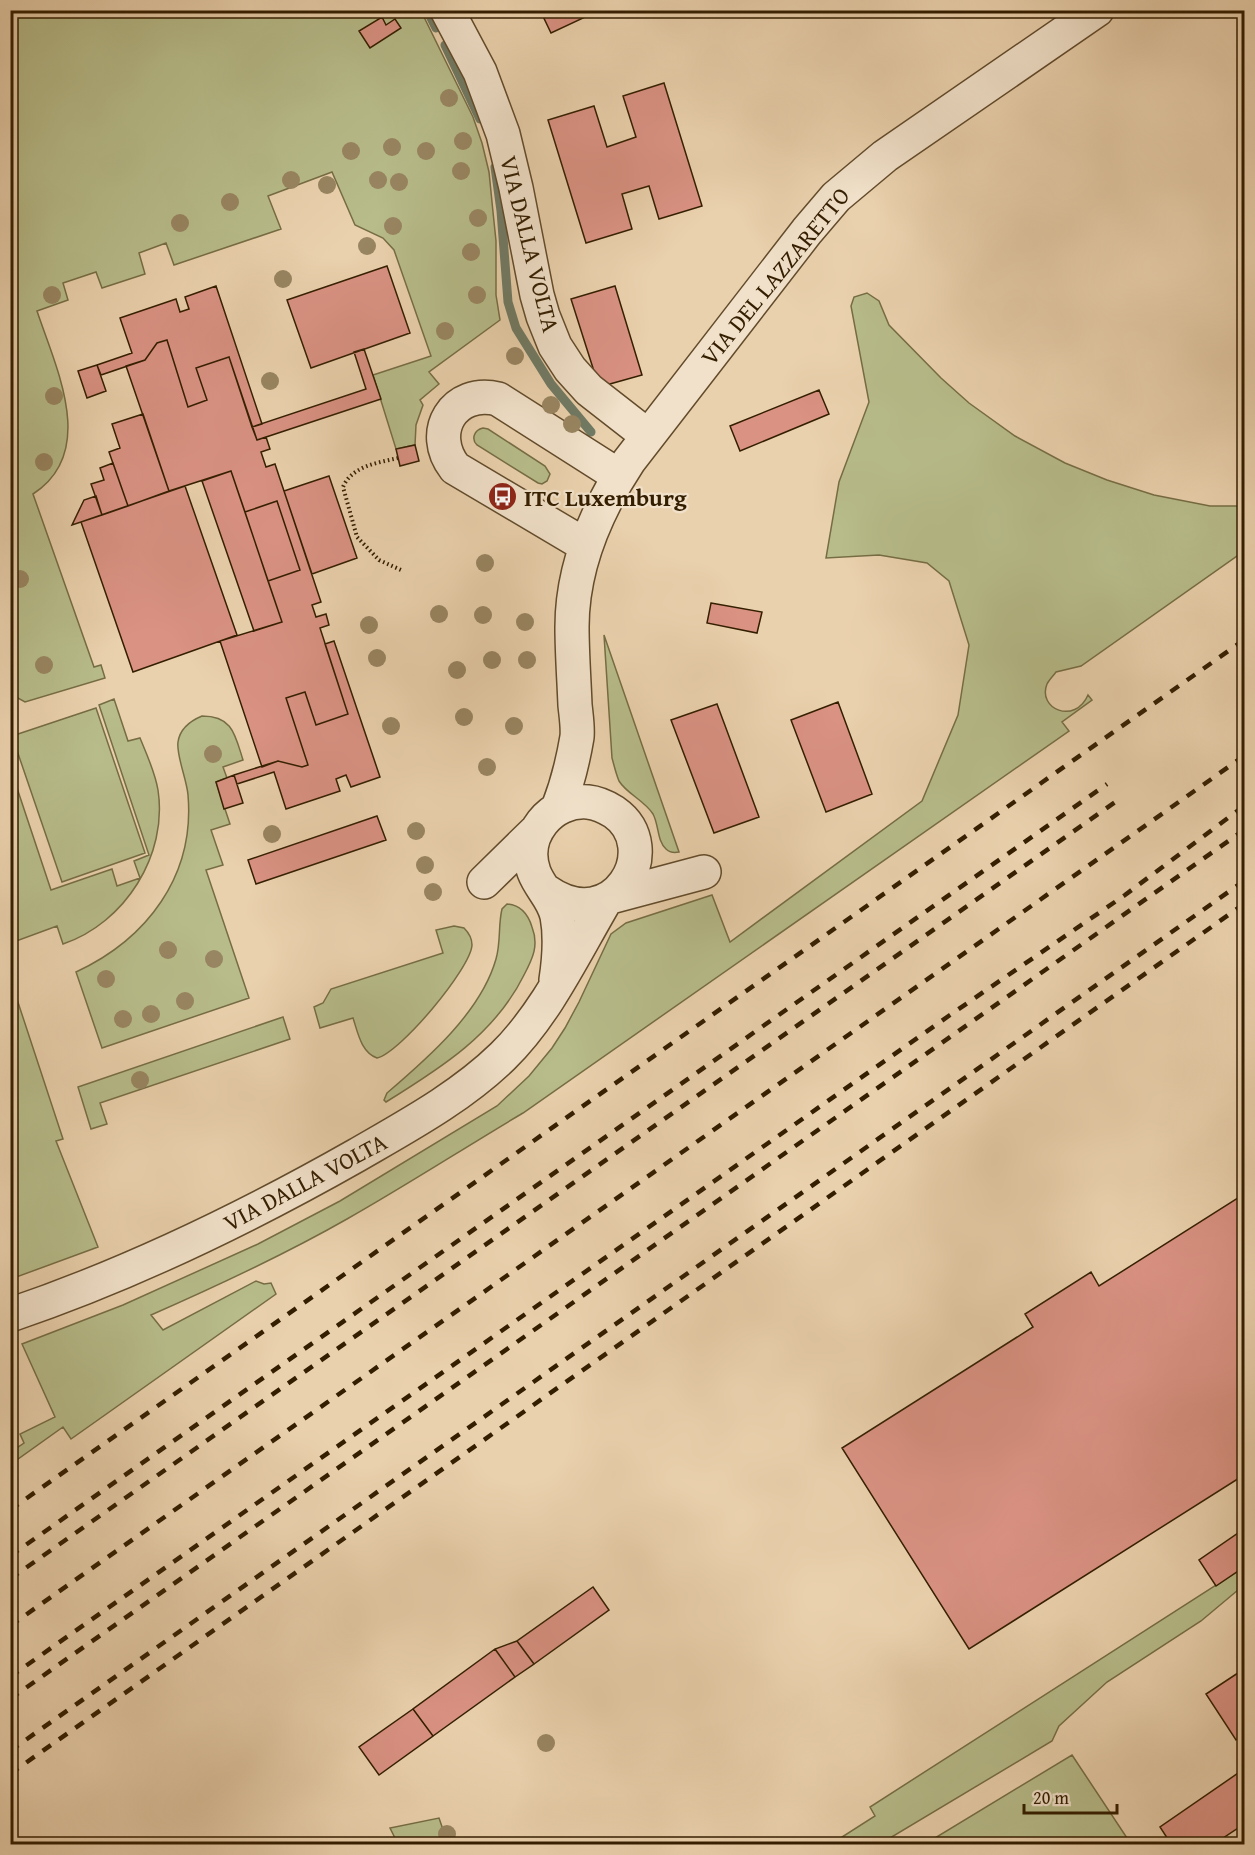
<svg xmlns="http://www.w3.org/2000/svg" width="1255" height="1855" font-family="'Gentium Book Plus',serif">
<style>
.green{fill:#b7bc8a;stroke:#766d45;stroke-width:1.5}
.lines{fill:none;stroke-linecap:round;stroke-linejoin:round}
.stream{stroke:#707a64;stroke-width:9}
.building{fill:#da9283;stroke:#341e00;stroke-width:1.5}
.minor-casing{stroke:#624b2b;stroke-width:36}
.path{stroke:#341e00;stroke-width:4;stroke-dasharray:1.5 3;stroke-linecap:butt}
.minor{stroke:#f1e1ca;stroke-width:33}
.rail{stroke:#341e00;stroke-width:4.5;stroke-dasharray:10 10;stroke-linecap:butt}
.tree{fill:#988561}
.labels{text-anchor:middle;dominant-baseline:central;stroke-width:4.5;stroke-linejoin:round;paint-order:stroke}
.street-label{font-size:24px;fill:#341e00;stroke:#f1e1ca}
.poi-label{font-size:24px;font-weight:bold;fill:#341e00;stroke:#f1e1ca;text-anchor:start}
</style>
<rect width="100%" height="100%" fill="#ead1ad"/>
<filter id="stains"><feTurbulence type="fractalNoise" baseFrequency=".00333" numOctaves="4"/><feColorMatrix values="0 0 0 0 .2 0 0 0 0 .09 0 0 0 0 .02 0 0 0 .5 -.17"/></filter>
<radialGradient id="worn" r=".72"><stop offset=".6" stop-color="#630" stop-opacity="0"/><stop offset="1" stop-color="#630" stop-opacity=".3"/></radialGradient>
<!-- green -->
<path class="green" d="M10,11H421L473,117L482,143L489,172L493,212L496,241V295L500,320L429,372L439,384L420,400L423,405L416,425L415,445L396,449L373,375L431,356L394,250L383,238L355,225L332,172L268,196L281,229L174,265L166,243L139,253L145,274L102,288L96,272L63,283L68,300L37,311C56,368 98,452 33,494L94,667L101,665L105,678L25,702L16,697L10,673Z
M867,293L879,301L889,325L941,378L969,403L1015,436L1065,463L1107,480L1154,495L1210,506H1244V551L1081,666L1056,672C1053,676 1049,680 1047,684C1037,709 1075,725 1088,695L1092,700L1062,722L1069,731L523,1113C464,1148 407,1185 347,1219C284,1255 217,1286 151,1315L163,1330L256,1281L264,1284L271,1283L276,1294L71,1439L63,1427L11,1464V1452L24,1443L20,1434L55,1417L22,1344L123,1305L258,1244L340,1201L497,1106L529,1076L552,1048L565,1028L579,1002L611,934L626,923L712,895L730,942L922,801L958,715L969,645L949,581L927,563L879,555L826,558L839,482L869,402L851,306L854,297Z
M483,428L488,429L545,466L550,474L547,481L542,484L538,483L477,445C471,439 474,430 483,428Z
M604,635L679,852C674,853 670,853 666,849C657,841 659,825 653,814C644,800 627,794 619,781C616,774 614,765 612,758Z
M114,699L128,741L140,738C147,755 155,772 158,790C168,855 125,923 63,944L57,926L11,943V770L51,890L112,869L117,886L140,878L134,861L149,855L99,705Z
M96,708L145,853L62,882L12,736Z
M202,716C233,716 235,735 243,760L223,767L227,778L216,782L230,824L211,830L223,865L206,870L249,998L102,1048L76,972C147,939 195,876 188,795C187,780 176,755 178,742C180,728 190,721 202,716Z
M507,904C521,905 528,914 532,927C539,945 533,958 524,975C495,1034 441,1068 386,1102L384,1100L387,1093C428,1058 481,1012 496,959C501,942 498,925 502,909Z
M454,926L464,928C469,933 472,938 472,945C471,968 400,1053 377,1058C361,1052 358,1033 353,1018L320,1028L314,1007L323,1003L331,989L443,953L436,930Z
M10,978L63,1139L56,1141L98,1247L11,1279Z
M283,1017L290,1039L100,1103L107,1124L91,1129L78,1087Z
M1244,1567V1585L1201,1621L1107,1682L1059,1726L1052,1741L880,1844H831L875,1816L870,1807Z
M1072,1755L1131,1844H925Z
M439,1818L448,1844H398L390,1828Z"/>
<g class="lines">
<!-- stream -->
<path class="stream" d="M427,10L436,28
M445,45L480,119
M495,167L501,211L508,302L516,328L551,384L591,432"/>
</g>
<!-- building -->
<path class="building" d="M540,10H595L596,12L551,33Z
M382,17L386,25L395,19L401,28L370,48L359,31Z
M664,83L702,206L659,219L649,186L622,194L632,229L586,243L548,120L594,106L607,147L636,137L623,96Z
M387,266L410,333L311,368L287,300Z
M216,286L262,424L252,427L229,357L196,368L207,400L188,407L167,340L157,343L145,360L101,375L97,365L132,353L120,318L176,299L180,312L189,309L185,297Z
M615,286L642,375L599,387L571,299Z
M167,340L188,407L207,400L196,368L229,357L257,440L266,437L270,449L261,452L266,467L275,464L321,602L312,605L316,617L326,614L329,625L320,628L348,714L316,725L305,692L286,698L308,765L302,767L278,761L262,767L220,641L282,622L268,581L300,570L277,501L245,512L231,471L169,491L126,366L145,360L157,343Z
M364,349L381,399L257,440L252,427L366,389L354,352Z
M97,365L106,391L87,398L78,371Z
M819,390L829,414L740,451L730,426Z
M143,414L169,491L128,506L109,452L120,448L112,424Z
M415,445L419,461L400,466L396,449Z
M113,463L128,506L102,515L91,484L104,480L100,468Z
M231,471L282,622L254,631L202,481Z
M329,476L357,558L312,574L284,491Z
M185,486L237,635L133,672L81,522Z
M96,496L102,515L72,525L84,500Z
M277,501L300,570L268,581L245,512Z
M711,603L762,612L757,633L707,623Z
M334,641L380,777L351,787L346,775L336,779L340,791L286,809L274,772L237,784L234,775L278,761L302,767L308,765L286,698L305,692L316,725L348,714L325,644Z
M838,702L872,794L826,812L791,720Z
M717,704L759,817L714,833L671,720Z
M234,775L243,803L224,809L216,782Z
M377,816L386,840L256,884L248,860Z
M1244,1194V1475L969,1649L842,1448L1033,1327L1025,1314L1091,1272L1099,1286Z
M1244,1529V1567L1216,1586L1199,1560Z
M593,1587L609,1610L534,1664L517,1641Z
M517,1641L534,1664L515,1677L495,1649Z
M495,1649L515,1677L433,1736L413,1709Z
M1244,1669V1734L1236,1740L1206,1694Z
M413,1709L433,1736L379,1775L359,1747Z
M1244,1769V1824L1214,1844H1171L1160,1827Z"/>
<g class="lines">
<defs>
<path id="minor" d="M447,10L480,72L503,134L516,188L537,295L543,316L555,346L570,369L589,390L648,436
M585,545L455,468C427,432 454,388 498,399L619,476
M558,808C567,785 573,761 577,737C578,727 576,715 575,705C574,679 572,653 572,627C572,566 596,511 629,461L807,231L836,197L885,156L1097,10
M484,882L535,832
M546,891C614,939 666,848 614,812C606,807 598,803 588,802C551,799 521,836 534,872C540,888 553,898 557,916C561,937 559,960 556,980
M614,896L704,872
M10,1315C131,1274 246,1218 357,1155C407,1126 461,1097 503,1056C546,1014 575,952 605,901"/>
</defs>
<!-- minor casing -->
<use href="#minor" class="minor-casing"/>
<!-- path -->
<path class="path" d="M398,458C377,463 352,466 343,487L357,537L379,560L401,570"/>
<!-- minor -->
<use href="#minor" class="minor"/>
<!-- rail -->
<path class="rail" d="M10,1510L1244,640
M10,1556L1107,784
M10,1579L1118,800
M10,1626L1244,756
M10,1677L950,1015L1125,895L1244,806
M10,1699L1244,830
M10,1751L1244,881
M10,1774L1244,904"/>
</g>
<!-- trees -->
<g class="tree">
<circle cx="449" cy="98" r="9"/>
<circle cx="463" cy="141" r="9"/>
<circle cx="392" cy="147" r="9"/>
<circle cx="351" cy="151" r="9"/>
<circle cx="426" cy="151" r="9"/>
<circle cx="461" cy="171" r="9"/>
<circle cx="291" cy="180" r="9"/>
<circle cx="378" cy="180" r="9"/>
<circle cx="399" cy="182" r="9"/>
<circle cx="327" cy="185" r="9"/>
<circle cx="230" cy="202" r="9"/>
<circle cx="478" cy="218" r="9"/>
<circle cx="180" cy="223" r="9"/>
<circle cx="393" cy="226" r="9"/>
<circle cx="367" cy="246" r="9"/>
<circle cx="471" cy="252" r="9"/>
<circle cx="283" cy="279" r="9"/>
<circle cx="52" cy="295" r="9"/>
<circle cx="477" cy="295" r="9"/>
<circle cx="445" cy="331" r="9"/>
<circle cx="515" cy="356" r="9"/>
<circle cx="270" cy="381" r="9"/>
<circle cx="54" cy="396" r="9"/>
<circle cx="551" cy="405" r="9"/>
<circle cx="572" cy="424" r="9"/>
<circle cx="44" cy="462" r="9"/>
<circle cx="485" cy="563" r="9"/>
<circle cx="20" cy="579" r="9"/>
<circle cx="439" cy="614" r="9"/>
<circle cx="483" cy="615" r="9"/>
<circle cx="525" cy="622" r="9"/>
<circle cx="369" cy="625" r="9"/>
<circle cx="377" cy="658" r="9"/>
<circle cx="492" cy="660" r="9"/>
<circle cx="527" cy="660" r="9"/>
<circle cx="44" cy="665" r="9"/>
<circle cx="457" cy="670" r="9"/>
<circle cx="464" cy="717" r="9"/>
<circle cx="391" cy="726" r="9"/>
<circle cx="514" cy="726" r="9"/>
<circle cx="213" cy="754" r="9"/>
<circle cx="487" cy="767" r="9"/>
<circle cx="416" cy="831" r="9"/>
<circle cx="272" cy="834" r="9"/>
<circle cx="425" cy="865" r="9"/>
<circle cx="433" cy="892" r="9"/>
<circle cx="168" cy="950" r="9"/>
<circle cx="214" cy="959" r="9"/>
<circle cx="106" cy="979" r="9"/>
<circle cx="185" cy="1001" r="9"/>
<circle cx="151" cy="1014" r="9"/>
<circle cx="123" cy="1019" r="9"/>
<circle cx="140" cy="1080" r="9"/>
<circle cx="546" cy="1743" r="9"/>
<circle cx="447" cy="1834" r="9"/>
</g>
<!-- icons -->
<defs>
<symbol id="bus-disc" viewBox="-11 -11 22 22"><circle r="9.5" fill="#8f2418" stroke="#f1e1ca"/><path d="M-5-6H5V4H4V6H2V4H-2V6H-4V4H-5ZM-3.5-4V0h7V-4ZM-3.5 1.2v1.5H-2V1.2ZM2 1.2v1.5H3.5V1.2Z" fill="#fff"/></symbol>
</defs>
<g fill-rule="evenodd">
<use href="#bus-disc" x="486" y="480" width="33" height="33"/>
</g>
<g class="labels">
<!-- street labels -->
<g class="street-label">
<text transform="translate(530 244) rotate(76)">VIA DALLA VOLTA</text>
<text transform="translate(775 276) rotate(-51)">VIA DEL LAZZARETTO</text>
<text transform="translate(305 1182) rotate(-28)">VIA DALLA VOLTA</text>
</g>
<!-- poi labels -->
<g class="poi-label">
<text x="524" y="497">ITC Luxemburg</text>
</g>
</g>
<!-- margin -->
<rect width="1255" height="1855" fill="none" stroke="#ead1ad" stroke-width="36"/>
<rect x="12" y="12" width="1231" height="1831" fill="none" stroke="#341e00" stroke-width="3"/>
<rect x="18" y="18" width="1219" height="1819" fill="none" stroke="#341e00" stroke-width="1.5"/>
<!-- scale -->
<path d="M1024 1804v9h93v-9" fill="none" stroke="#341e00" stroke-width="3"/>
<text x="1033" y="1804" font-size="18" fill="#341e00" stroke="#f1e1ca" stroke-width="4.5" paint-order="stroke">20 m</text>
<rect width="100%" height="100%" filter="url(#stains)"/>
<rect width="100%" height="100%" fill="url(#worn)"/>
</svg>
